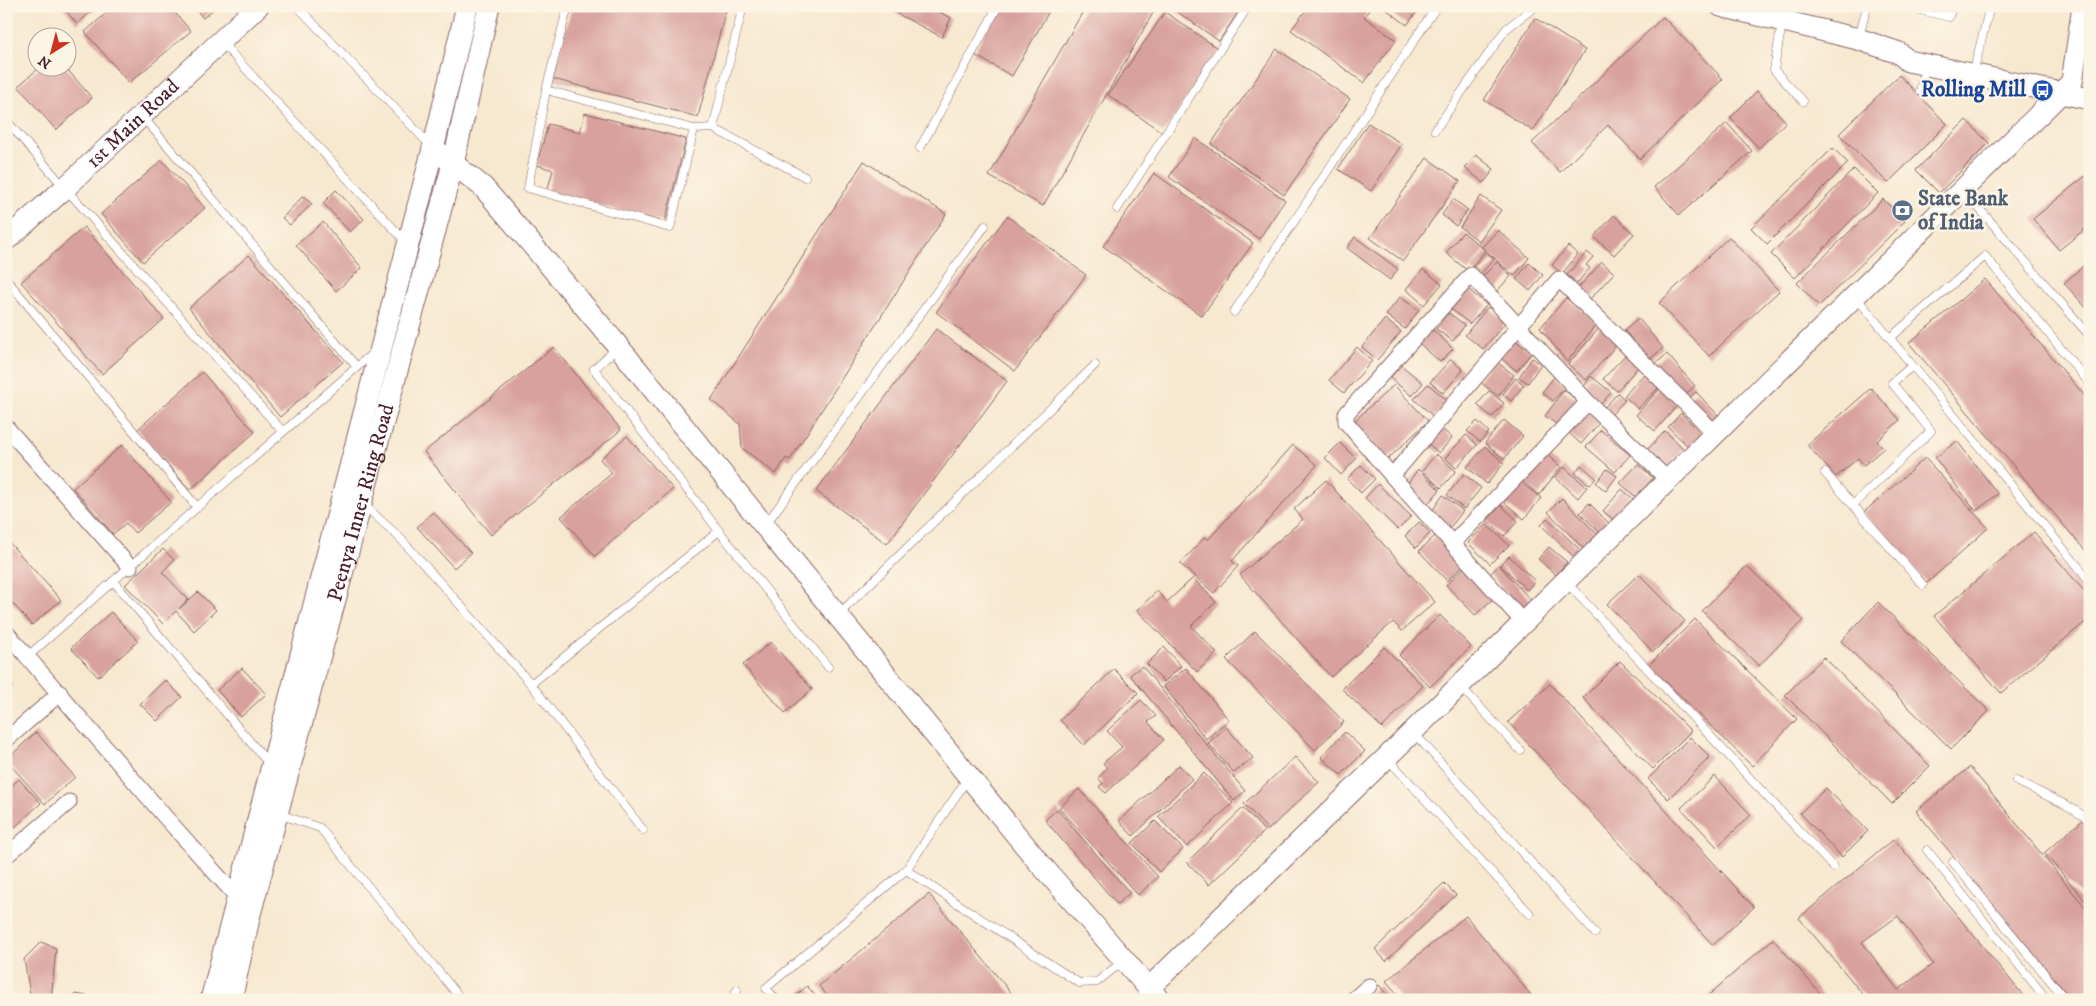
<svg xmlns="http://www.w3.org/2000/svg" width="2096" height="1006" font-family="'IM FELL DW Pica',serif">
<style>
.building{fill:#d8a19d;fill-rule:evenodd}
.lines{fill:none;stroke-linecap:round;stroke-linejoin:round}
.lane-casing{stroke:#876565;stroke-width:9}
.street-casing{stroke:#876565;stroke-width:17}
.secondary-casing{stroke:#876565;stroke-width:23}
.lane{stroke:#fff;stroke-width:8}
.street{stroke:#fff;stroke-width:15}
.secondary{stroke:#fff;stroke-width:21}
.labels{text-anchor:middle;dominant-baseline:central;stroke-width:5;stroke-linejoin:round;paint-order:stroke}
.transit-label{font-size:21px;font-weight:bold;fill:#164399;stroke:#fcf5e5;text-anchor:end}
.street-label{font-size:21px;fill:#4a1f2b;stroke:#fcf5e5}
.service-label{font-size:21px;font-weight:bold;fill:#4e5e75;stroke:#fcf5e5;text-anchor:start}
</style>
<rect width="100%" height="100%" fill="#fcf5e5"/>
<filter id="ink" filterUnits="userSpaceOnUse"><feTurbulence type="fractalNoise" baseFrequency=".02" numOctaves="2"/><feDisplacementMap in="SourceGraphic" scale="10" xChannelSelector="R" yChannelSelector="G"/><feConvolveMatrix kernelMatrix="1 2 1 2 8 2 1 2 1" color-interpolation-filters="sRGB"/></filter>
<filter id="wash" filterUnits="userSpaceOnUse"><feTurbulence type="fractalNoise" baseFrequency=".0096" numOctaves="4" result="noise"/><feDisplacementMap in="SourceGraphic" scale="20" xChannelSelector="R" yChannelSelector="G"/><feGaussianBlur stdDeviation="1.12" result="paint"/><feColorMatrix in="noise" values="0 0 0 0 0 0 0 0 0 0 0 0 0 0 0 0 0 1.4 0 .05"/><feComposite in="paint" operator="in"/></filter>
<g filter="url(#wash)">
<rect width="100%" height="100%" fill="#f7e8d0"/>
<g id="blocks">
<!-- building -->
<path class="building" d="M62,6H98L77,24Z
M114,6H169L191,31L129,83L85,32Z
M193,6H217L203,18Z
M572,6H727L698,117L553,79Z
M890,6H928L951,18L942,37L888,9Z
M999,6H1052L1012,76L973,54Z
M1086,6H1157L1043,206L989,176Z
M1169,6H1242L1219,41Z
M1309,6H1372L1364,17L1396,40L1364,83L1291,30Z
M1382,6H1421L1407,25Z
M1165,12L1220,50L1163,133L1108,95Z
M1663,17L1723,79L1640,159L1608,125L1560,172L1532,143Z
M1535,18L1585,50L1533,131L1484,100Z
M1277,49L1350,99L1284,195L1211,144Z
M39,68H66L92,98L56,130L18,86Z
M1899,75L1947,124L1888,183L1839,134Z
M1757,91L1786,122L1759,148L1730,118Z
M585,113L686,139L665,222L547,192L553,170L537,165L548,124L580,132Z
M1966,120L1989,143L1939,193L1916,170Z
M1368,123L1402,144L1371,191L1338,169Z
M1727,123L1752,151L1679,215L1654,187Z
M1195,138L1285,200L1259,239L1169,177Z
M1833,148L1848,163L1767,244L1751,228Z
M1476,155L1494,169L1484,183L1465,168Z
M1427,158L1460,181L1403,261L1370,238Z
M162,160L205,208L143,262L101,214Z
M864,161L946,214L790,460L786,458L776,474L742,448L740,424L711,400Z
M1854,169L1878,193L1795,278L1771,254Z
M2090,172V225L2059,250L2033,219Z
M1154,173L1253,243L1202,316L1103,246Z
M336,190L364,219L350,232L323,203Z
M303,196L312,204L290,225L282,218Z
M1481,196L1501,210L1479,241L1460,227Z
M1453,199L1468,210L1456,226L1442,215Z
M1883,199L1905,221L1819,306L1797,283Z
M1614,215L1634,234L1614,255L1594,237Z
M1007,216L1086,275L1015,371L936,312Z
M323,222L362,268L336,291L296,245Z
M84,227L164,319L102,374L21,282Z
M1498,230L1529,258L1514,276L1482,247Z
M1463,232L1485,250L1468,271L1446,253Z
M1355,237L1398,269L1390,280L1347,248Z
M1729,237L1779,291L1709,356L1659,303Z
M1568,246L1578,254L1562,274L1552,265Z
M1486,252L1494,259L1479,276L1471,269Z
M1587,252L1593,257L1586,265L1590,268L1577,283L1567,275Z
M249,255L343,362L280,417L189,308Z
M2090,260V312L2064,283Z
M1497,262L1511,276L1497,291L1482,277Z
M1602,262L1614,273L1590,299L1578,288Z
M1529,263L1543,275L1530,291L1516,279Z
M1423,269L1442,284L1424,305L1406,289Z
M1985,279L2090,402V556L1909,343Z
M1468,289L1487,305L1470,324L1451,309Z
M1400,297L1419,310L1405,329L1386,315Z
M1566,298L1598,322L1567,362L1540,328Z
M1488,307L1506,322L1483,349L1465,335Z
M1449,313L1465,325L1453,341L1436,329Z
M1638,318L1663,348L1649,360L1624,330Z
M1385,319L1401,332L1377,360L1362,347Z
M1601,326L1619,342L1586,380L1568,364Z
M936,329L1007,381L887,544L816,491Z
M1432,329L1453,349L1440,362L1419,343Z
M1512,337L1531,353L1517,371L1498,356Z
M554,347L621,430L491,535L424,452Z
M1357,347L1372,361L1344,393L1329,380Z
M1627,353L1640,365L1617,391L1603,379Z
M1667,354L1695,386L1684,396L1655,364Z
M1532,358L1541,364L1528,383L1519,377Z
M1451,359L1463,370L1443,393L1430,382Z
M1494,360L1514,375L1498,396L1479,381Z
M1401,365L1423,383L1412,396L1390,378Z
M202,372L255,432L190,490L137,430Z
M1645,373L1659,387L1638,409L1624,396Z
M1555,376L1566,386L1553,401L1542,392Z
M1591,376L1611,392L1598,408L1581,391Z
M1516,378L1524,385L1511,401L1503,394Z
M1428,384L1448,401L1434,417L1414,399Z
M1394,385L1428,421L1388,459L1353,422Z
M1660,388L1678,405L1655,431L1636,415Z
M1871,388L1900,420L1877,441L1884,448L1864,465L1858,458L1836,477L1807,445Z
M1564,390L1580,402L1560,427L1545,416Z
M1489,391L1504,403L1492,417L1477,405Z
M1696,392L1718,415L1710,423L1688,399Z
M1618,393L1625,400L1608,418L1601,411Z
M1587,409L1601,421L1581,444L1568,432Z
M1681,413L1704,436L1691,449L1668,427Z
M1504,420L1523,436L1504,459L1485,443Z
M1477,421L1489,432L1480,442L1467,431Z
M1439,426L1452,438L1439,453L1425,441Z
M1601,430L1630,455L1615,472L1586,447Z
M1665,431L1684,449L1664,470L1645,452Z
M1466,435L1477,445L1456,468L1445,458Z
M627,436L673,489L595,556L561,517L612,473L600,459Z
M1957,441L1998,494L1976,511L1935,458Z
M1340,443L1356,459L1341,475L1325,458Z
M122,445L171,502L135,533L126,523L113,534L73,488Z
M1293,445L1317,465L1232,561L1238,566L1214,593L1180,564L1205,537L1208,540Z
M1485,446L1504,463L1487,484L1467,467Z
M1544,452L1561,467L1539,495L1521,480Z
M1436,454L1456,471L1441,488L1422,471Z
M1925,458L1988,528L1927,583L1863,513Z
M1638,464L1653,478L1636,497L1620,483Z
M1361,465L1375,479L1361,493L1347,479Z
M1581,465L1596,478L1590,485L1575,473Z
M1564,467L1587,487L1578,498L1555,477Z
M1418,469L1440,490L1425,507L1406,486Z
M1607,469L1617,476L1606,491L1596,483Z
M1464,474L1481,488L1464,509L1447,495Z
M1326,480L1435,602L1402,631L1393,622L1331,677L1240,575L1303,519L1294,509Z
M1520,482L1541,498L1524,519L1504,502Z
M1378,484L1411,516L1398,530L1365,498Z
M1622,489L1633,499L1615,521L1603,511Z
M1443,495L1463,511L1448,530L1430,514Z
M1562,498L1598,535L1584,549L1548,512Z
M1589,503L1609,523L1600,533L1580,513Z
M1501,505L1518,521L1504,536L1487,521Z
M433,512L471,553L454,568L417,527Z
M1547,518L1579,549L1573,556L1541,525Z
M1419,522L1430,533L1416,548L1405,536Z
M1486,524L1509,545L1490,564L1468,543Z
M2034,532L2090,598V618L2001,693L1934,616Z
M1435,536L1463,566L1447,581L1419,551Z
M6,539L61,600L32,625L6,596Z
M1549,547L1567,562L1556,575L1538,559Z
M163,549L174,560L162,572L188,599L179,609L198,592L216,610L194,631L176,611L163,624L125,585Z
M1509,556L1535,581L1527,590L1500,565Z
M1499,565L1533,603L1522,613L1490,574Z
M1466,566L1496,596L1475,615L1446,585Z
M1747,566L1803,620L1759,666L1702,611Z
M1639,574L1685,621L1653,652L1607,604Z
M1193,578L1216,602L1191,626L1217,653L1197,672L1137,610L1157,591L1167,602Z
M1878,602L1989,711L1951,749L1841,641Z
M111,612L138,641L98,677L71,648Z
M1440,615L1471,647L1430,687L1399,655Z
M1695,619L1797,719L1752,766L1649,665Z
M1255,631L1344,722L1315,750L1226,659Z
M771,642L812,689L785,713L743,665Z
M1164,647L1181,666L1164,682L1147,664Z
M1384,647L1423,686L1382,728L1342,689Z
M1824,657L1930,766L1892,804L1785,695Z
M1620,661L1691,731L1653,769L1583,698Z
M1142,666L1245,791L1234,801L1130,675Z
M242,668L266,694L241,717L217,690Z
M1186,668L1229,720L1206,739L1163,686Z
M1114,669L1138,693L1084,745L1060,720Z
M6,679L13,686L6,692Z
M165,680L182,697L157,721L140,704Z
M1550,684L1754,907L1713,945L1508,722Z
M1141,700L1156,716L1148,722L1164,740L1106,793L1099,787L1103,783L1098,778L1107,768L1103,763L1122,747L1107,731Z
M1226,727L1253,758L1234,773L1208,743Z
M36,732L75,777L45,804L6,760Z
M1345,732L1365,751L1341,775L1321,757Z
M1690,737L1710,757L1668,799L1648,779Z
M1295,757L1319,782L1268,830L1244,804Z
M1179,765L1192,779L1133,836L1119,821Z
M1970,767L2090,913V1000H2072L1916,811Z
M1204,773L1233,803L1187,847L1158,817Z
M1715,776L1751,815L1717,847L1681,808Z
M19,779L41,803L13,829L6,822V791Z
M1826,788L1868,831L1842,857L1800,813Z
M1079,789L1158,877L1138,895L1059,808Z
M1243,808L1265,831L1209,885L1187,862Z
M1057,809L1130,893L1117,904L1045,820Z
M2083,820L2090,828V906L2044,853Z
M1155,821L1183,849L1159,872L1132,843Z
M1894,839L2027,1000H1868L1799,918ZM1898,916L1933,964L1898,990L1862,942Z
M1444,883L1456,895L1386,961L1375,949Z
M929,894L1017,1000H831L819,986Z
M1466,916L1535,1000H1401L1394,990L1386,981Z
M1773,939L1826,1000H1703Z
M41,942L56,948L51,1000H31L24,959Z
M1379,985L1391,1000H1362Z
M807,986L819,1000H791Z
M75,994L108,999V1000H74Z"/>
</g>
</g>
<g filter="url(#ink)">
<use href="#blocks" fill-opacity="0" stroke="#876565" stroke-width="1"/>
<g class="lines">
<defs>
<path id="lane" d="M297,6L432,147
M568,6L546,90L528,188L670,228L694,129L713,128L805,177
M1904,6L1949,17L1952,6
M1782,23L1774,70L1803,101
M1859,37L1867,6
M222,43L406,242
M1976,62L1990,6
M546,90L694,129
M1920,91L1925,67
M142,116L357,367
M6,120L65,188L283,432
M713,128L743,6
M1435,130L1506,29L1536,6
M920,148L998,6
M1964,191L2090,336
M1117,209L1248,6
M6,279L197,507
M1856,297L2090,581
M1234,312L1437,6
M1890,338L1985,256L2090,384
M617,348L594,369L719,531
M1912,366L1892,383L1931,431L1853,505L1923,585
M1825,473L1853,505
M363,504L400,538L531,684L643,830
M766,524L985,226
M113,581L270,765
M1566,582L1833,867
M839,614L1095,365
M28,656L374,352
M531,684L719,531L828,667
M1460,686L1520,750
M1413,732L1595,933
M1388,759L1530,914
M2016,781L2066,805L2090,820
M279,814L320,828L462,1000
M1927,850L2047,1000
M1953,862L2066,1000
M906,870L1079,983L1097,982L1123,961
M733,1000L737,990
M776,1000L766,988L906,870L968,778"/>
<path id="street" d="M6,427L130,567
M1392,476L1346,422V414L1471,275L1588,402L1668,480
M1453,543L1588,402
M1523,622L1392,476L1559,279L1715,433
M6,632L166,818L237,897
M6,740L60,693
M6,856L69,802
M1353,1000L1369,986"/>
<g id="secondary">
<path d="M1721,6L1858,39L1899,53L1908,61L2090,99"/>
<path d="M433,148L483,187L613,340L1036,859L1159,1000"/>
<path id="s1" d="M6,240L65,188L258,6"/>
<path d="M1149,988L1386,758L2072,82L2083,6"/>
<path d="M211,1000L435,141L467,6"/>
<path id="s2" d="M231,1000L250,914L453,164L489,6"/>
</g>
</defs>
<!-- lane casing -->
<use href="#lane" class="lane-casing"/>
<!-- street casing -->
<use href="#street" class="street-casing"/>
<!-- secondary casing -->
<use href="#secondary" class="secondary-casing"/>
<!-- lane -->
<use href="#lane" class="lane"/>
<!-- street -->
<use href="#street" class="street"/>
<!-- secondary -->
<use href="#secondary" class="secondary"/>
</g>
</g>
<!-- icons -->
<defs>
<symbol id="bus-disc" viewBox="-11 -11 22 22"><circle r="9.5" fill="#1a4fb4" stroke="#fcf5e5"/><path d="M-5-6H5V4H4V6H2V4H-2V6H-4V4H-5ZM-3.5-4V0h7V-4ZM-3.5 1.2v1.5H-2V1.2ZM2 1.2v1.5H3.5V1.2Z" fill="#fff"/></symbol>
<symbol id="bank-disc" viewBox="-11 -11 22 22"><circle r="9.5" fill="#5c6f8a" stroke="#fcf5e5"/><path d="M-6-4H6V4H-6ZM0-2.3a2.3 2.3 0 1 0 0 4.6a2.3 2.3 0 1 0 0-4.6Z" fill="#fff"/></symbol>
</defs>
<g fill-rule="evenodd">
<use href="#bus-disc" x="2030" y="78" width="25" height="25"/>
<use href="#bank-disc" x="1890" y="198" width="25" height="25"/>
</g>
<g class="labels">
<!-- transit labels -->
<g class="transit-label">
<text x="2026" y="90">Rolling Mill</text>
</g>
<!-- street labels -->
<g class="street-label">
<text stroke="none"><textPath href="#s1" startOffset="172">1st Main Road</textPath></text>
<text stroke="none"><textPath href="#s2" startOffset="514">Peenya Inner Ring Road</textPath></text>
</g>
<!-- service labels -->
<g class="service-label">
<text x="1918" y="199">State Bank<tspan x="1918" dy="24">of India</tspan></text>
</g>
</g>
<!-- margin -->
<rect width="2096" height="1006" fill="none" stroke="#fcf5e5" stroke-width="25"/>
<!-- north arrow -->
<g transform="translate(52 52) rotate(216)"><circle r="24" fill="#fcf5e5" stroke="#b59f9b"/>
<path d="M0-4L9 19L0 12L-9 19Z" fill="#c8321e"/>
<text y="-8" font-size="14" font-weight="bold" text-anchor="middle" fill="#4a1f2b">N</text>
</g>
</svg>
